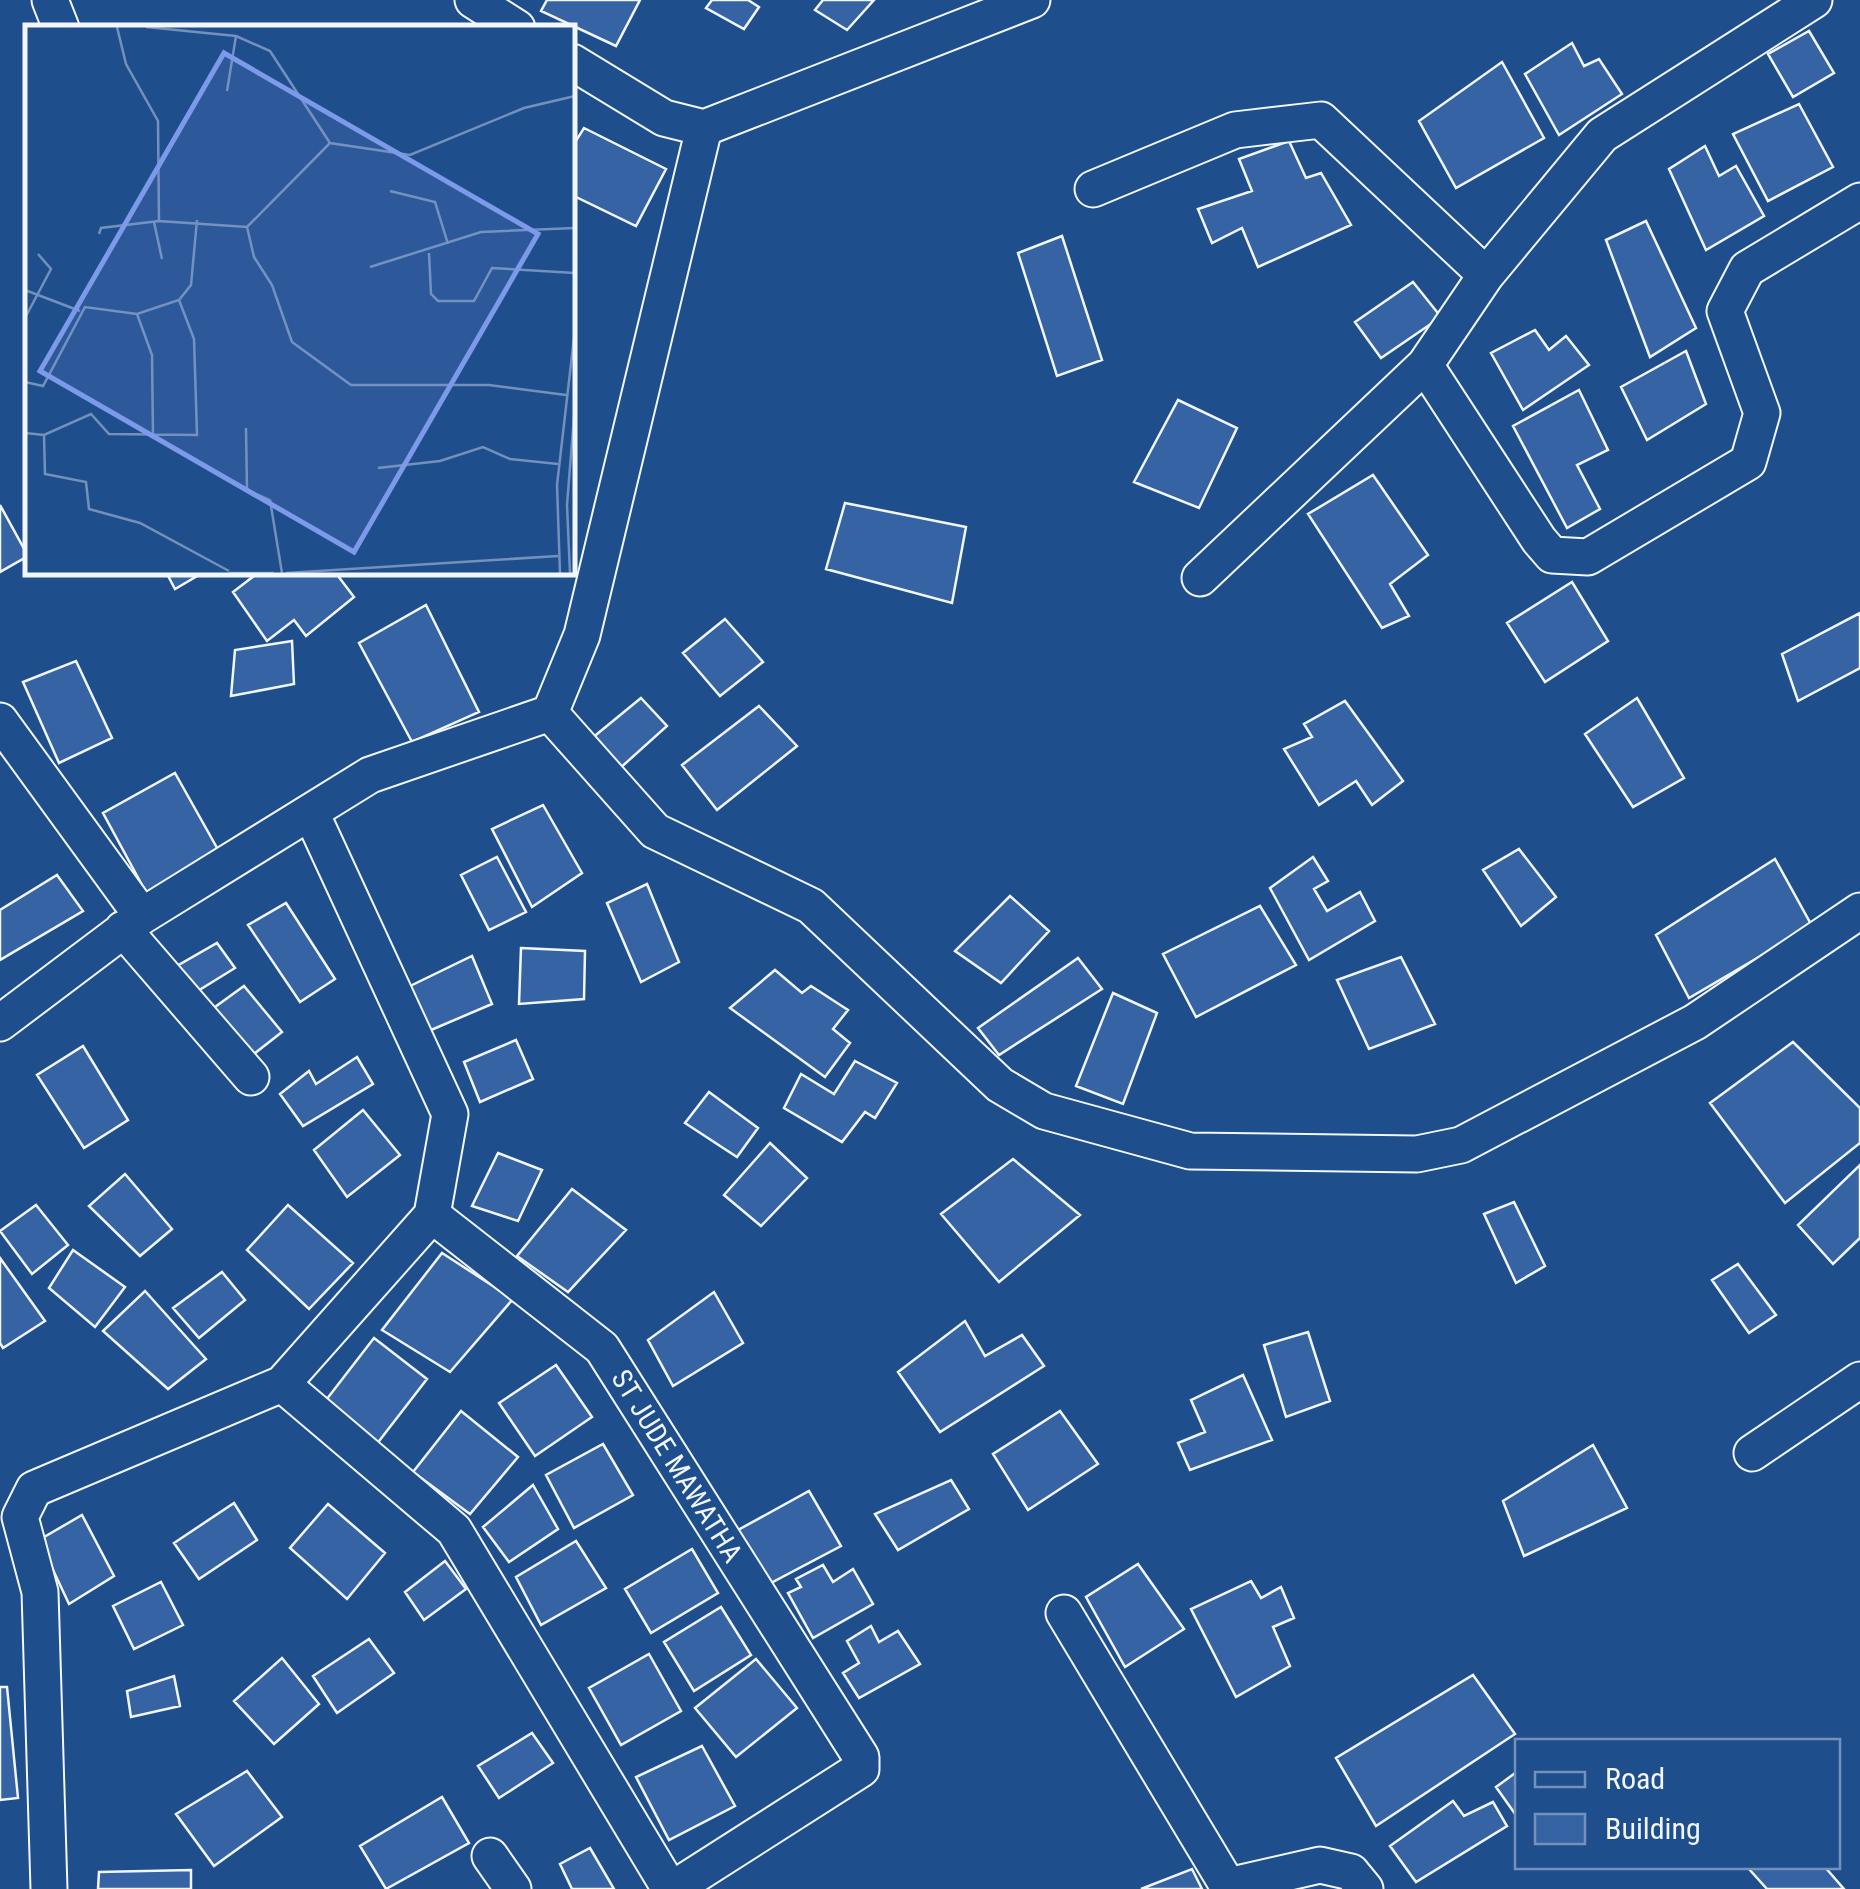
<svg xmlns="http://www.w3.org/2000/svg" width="1860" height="1889" font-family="'Roboto Condensed',sans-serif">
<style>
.building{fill:#3563a3;stroke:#f2f6ff;stroke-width:2.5}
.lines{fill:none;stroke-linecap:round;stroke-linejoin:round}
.street-casing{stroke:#f2f6ff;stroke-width:39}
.street{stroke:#1f4e8c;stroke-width:35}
.labels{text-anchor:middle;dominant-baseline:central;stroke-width:8;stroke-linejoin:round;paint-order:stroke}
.street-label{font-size:28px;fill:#f2f6ff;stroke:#1f4e8c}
.inset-road{fill:none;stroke:#7391ba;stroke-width:2.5}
.view{fill:#7d9aea;fill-opacity:0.15;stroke:#7d9aea;stroke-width:5}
.inset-edge{fill:none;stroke:#f2f6ff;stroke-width:5}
</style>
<rect width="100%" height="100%" fill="#1f4e8c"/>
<!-- building -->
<path class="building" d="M547,0H640L616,46L541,11Z
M712,0H748L759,7L744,29L706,8Z
M823,0H874L847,30L815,10Z
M1809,31L1834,73L1793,97L1768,54Z
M1572,43L1584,66L1599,59L1622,94L1559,135L1525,74Z
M1502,62L1544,138L1456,188L1419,121Z
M1799,104L1833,167L1768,201L1733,134Z
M584,128L666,169L636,226L572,195V147Z
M1289,141L1306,178L1321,173L1351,225L1258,267L1242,228L1212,243L1198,209L1252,191L1239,159Z
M1705,146L1719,176L1736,166L1764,216L1706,250L1669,169Z
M1646,221L1696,328L1650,357L1606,240Z
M1062,236L1102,360L1057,376L1018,253Z
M1413,282L1441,317L1381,358L1355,322Z
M1535,330L1549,350L1566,336L1589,365L1523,410L1491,353Z
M1686,351L1706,404L1647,440L1621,387Z
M1579,390L1608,450L1577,465L1600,509L1567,528L1513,426Z
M1178,400L1237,428L1199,508L1134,482Z
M1373,475L1428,555L1390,584L1409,616L1382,628L1308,514Z
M845,503L966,527L952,603L826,569Z
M0,505L28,556L0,572Z
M166,572H204L175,589Z
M259,572H335L354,597L306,636L294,620L267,641L233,592Z
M1572,582L1608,641L1545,682L1507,623Z
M426,605L479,712L412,742L359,643Z
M1860,613V668L1798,701L1782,654Z
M725,619L763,662L720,696L683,653Z
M292,641L294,684L231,696L235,650Z
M76,661L112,738L59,763L23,682Z
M641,698L667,726L618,770L591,739Z
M1637,698L1684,778L1633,807L1585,734Z
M1345,701L1403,781L1372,805L1356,781L1319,805L1284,749L1312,737L1304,724Z
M759,706L797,746L717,810L682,765Z
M175,773L221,855L148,896L103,813Z
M543,805L582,873L532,907L492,829Z
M1519,849L1556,897L1521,926L1483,870Z
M497,857L526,912L489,930L461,875Z
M1313,857L1328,881L1314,889L1327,911L1360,892L1375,921L1309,960L1270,888Z
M1775,859L1812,926L1689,998L1656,935Z
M57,875L83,911L0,960V910Z
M647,884L679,962L641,982L607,903Z
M1010,896L1049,931L1001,983L955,951Z
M286,903L335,979L300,1002L248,925Z
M1260,906L1296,965L1196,1017L1163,954Z
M217,943L235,968L188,997L170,970Z
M521,948L585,951L584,999L519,1004Z
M472,956L492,1004L424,1033L404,989Z
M1401,957L1435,1024L1369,1049L1337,980Z
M1078,958L1102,989L999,1055L978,1028Z
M775,970L802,993L811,986L848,1010L833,1029L850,1043L825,1077L730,1008Z
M244,986L282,1032L245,1061L204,1015Z
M1113,993L1157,1013L1123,1104L1076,1086Z
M516,1040L533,1079L480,1102L464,1062Z
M1793,1042L1860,1108V1143L1785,1203L1710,1103Z
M83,1046L128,1120L84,1148L37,1075Z
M357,1057L373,1084L303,1126L280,1094L309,1071L316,1084Z
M855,1061L897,1083L875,1118L865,1112L842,1142L784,1108L801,1074L834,1094Z
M709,1092L758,1128L737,1157L685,1123Z
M363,1110L400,1155L347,1197L314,1150Z
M770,1143L807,1178L761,1226L724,1195Z
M498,1153L542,1170L518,1221L472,1206Z
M1013,1159L1080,1215L999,1282L941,1214Z
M1860,1165V1238L1833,1264L1798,1225Z
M125,1174L172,1229L140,1256L89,1206Z
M572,1189L626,1230L568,1292L517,1256Z
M1514,1202L1545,1266L1516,1283L1484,1214Z
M36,1205L68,1245L32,1274L0,1231Z
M288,1205L353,1263L309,1309L247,1250Z
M73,1250L125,1287L95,1327L49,1288Z
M442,1253L513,1299L450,1372L382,1330Z
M0,1258L45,1321L3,1348L0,1343Z
M1738,1264L1776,1315L1749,1333L1712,1280Z
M222,1272L245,1300L199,1338L173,1308Z
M145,1291L206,1359L168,1389L103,1331Z
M714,1292L743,1343L673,1386L648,1340Z
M965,1321L985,1356L1022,1335L1044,1366L940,1432L898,1372Z
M1308,1332L1330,1401L1286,1417L1264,1345Z
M374,1338L427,1379L376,1445L323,1404Z
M556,1365L592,1417L535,1456L499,1403Z
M1243,1375L1272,1440L1190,1470L1178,1443L1205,1432L1191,1400Z
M461,1411L518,1457L470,1514L413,1472Z
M1060,1411L1098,1464L1028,1510L993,1454Z
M603,1444L633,1495L574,1528L546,1475Z
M1593,1445L1627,1508L1524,1556L1503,1501Z
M951,1480L969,1509L898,1550L875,1514Z
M533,1485L558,1529L509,1562L483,1527Z
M809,1491L841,1546L767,1585L738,1530Z
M234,1503L257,1540L199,1579L174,1543Z
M328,1504L385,1553L347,1599L290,1548Z
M82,1515L114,1576L69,1604L39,1540Z
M576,1541L606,1588L541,1625L516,1577Z
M692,1549L718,1593L651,1633L625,1589Z
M445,1561L466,1589L424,1620L405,1592Z
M1138,1564L1184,1629L1125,1667L1086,1597Z
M823,1565L833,1582L853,1569L873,1604L813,1638L788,1593L801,1587L796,1579Z
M1251,1581L1261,1598L1281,1587L1294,1618L1273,1627L1290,1666L1236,1697L1191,1609Z
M161,1582L183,1625L134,1649L113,1606Z
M721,1607L751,1655L694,1691L664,1642Z
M871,1626L879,1642L898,1631L920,1664L859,1698L843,1673L859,1663L847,1641Z
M369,1639L394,1673L337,1713L313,1676Z
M649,1654L681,1711L621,1745L589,1688Z
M282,1658L319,1704L274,1744L234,1701Z
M756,1659L797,1708L736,1757L695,1708Z
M1473,1675L1515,1734L1376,1826L1336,1758Z
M174,1676L180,1706L131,1717L127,1691Z
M0,1687H7L18,1798L0,1800Z
M532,1733L553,1763L499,1798L478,1766Z
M702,1746L735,1806L669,1840L636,1777Z
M247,1771L282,1817L214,1866L176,1814Z
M1518,1771V1818L1496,1787Z
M442,1797L469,1843L386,1889L360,1846Z
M1453,1801L1464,1816L1493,1802L1507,1826L1416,1882L1390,1846Z
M590,1848L614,1889H572L560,1864Z
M1753,1866H1824L1844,1889H1767L1749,1869Z
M1192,1869L1202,1889H1141Z
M191,1870V1889H98L99,1872Z"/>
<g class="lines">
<defs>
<path id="street" d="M50,0L61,28
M473,0L517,28
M572,62L664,118L704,128L1032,0
M1093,189L1235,130L1321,120L1486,275
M1425,365L1539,540L1552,555L1588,557L1748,462L1762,413L1725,311L1747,269L1860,201
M1200,578L1425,365L1486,275L1602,135L1814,0
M550,713L655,831L811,906L1000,1085L1044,1111L1190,1151L1417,1154L1461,1145L1695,1022L1860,911
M0,721L142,916L370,775L550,713L582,635L704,128
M123,929L251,1077
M0,1023L142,916
M432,1215L602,1348L861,1757V1769L673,1889
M282,1384L454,1530L670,1889
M1752,1453L1860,1380
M1064,1613L1228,1886L1320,1865L1351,1872L1365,1889
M490,1856L513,1889
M49,1889L40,1592L20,1517L34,1489L282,1384L432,1215L450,1114L311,813"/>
</defs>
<!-- street casing -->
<use href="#street" class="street-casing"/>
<!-- street -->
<use href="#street" class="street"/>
</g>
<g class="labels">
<!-- street labels -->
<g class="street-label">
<text transform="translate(677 1466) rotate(58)">ST JUDE MAWATHA</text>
</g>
</g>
<!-- overview -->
<g transform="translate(25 25)">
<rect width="550" height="550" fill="#1f4e8c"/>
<path class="inset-road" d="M92,2L101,39L133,96L134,196L222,202L305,118M121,2L211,11L245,26L305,118L385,130L499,83L550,71M202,66L211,11M365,166L410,177L423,219M129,197L137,234M222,202L229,232L247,260L267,317L326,360H464L541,370M74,209L76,203L134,196M404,228L406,269L413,276H449L467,243L550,248M345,242L456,207L550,203M0,265L55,286M112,289L127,330L128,412M0,293L26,244L13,229M0,357L18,361L60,282L112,289L154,275L166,260L172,195M221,403L222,465L245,475L257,548M0,408L19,410L66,389L84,409L172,410L169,314L154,275M19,410L20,449L61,457L64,484L115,498L204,546M353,443L415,436L458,422L485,434L533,439M204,548H249M261,548L533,531M535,548L532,460L550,304M545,548L542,480L550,379"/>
<path class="view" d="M199,28L513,209L329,527L15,346Z"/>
<rect width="550" height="550" class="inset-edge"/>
</g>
<!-- legend -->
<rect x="1515" y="1739" width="325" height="130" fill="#1f4e8c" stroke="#7391ba" stroke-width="2.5"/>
<rect x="1535" y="1772" width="50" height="15" fill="#1f4e8c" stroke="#7391ba" stroke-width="2.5"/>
<text x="1605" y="1789" font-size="30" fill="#f2f6ff">Road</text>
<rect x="1535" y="1814" width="50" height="30" fill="#3563a3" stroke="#7391ba" stroke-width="2.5"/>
<text x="1605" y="1839" font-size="30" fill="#f2f6ff">Building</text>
</svg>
